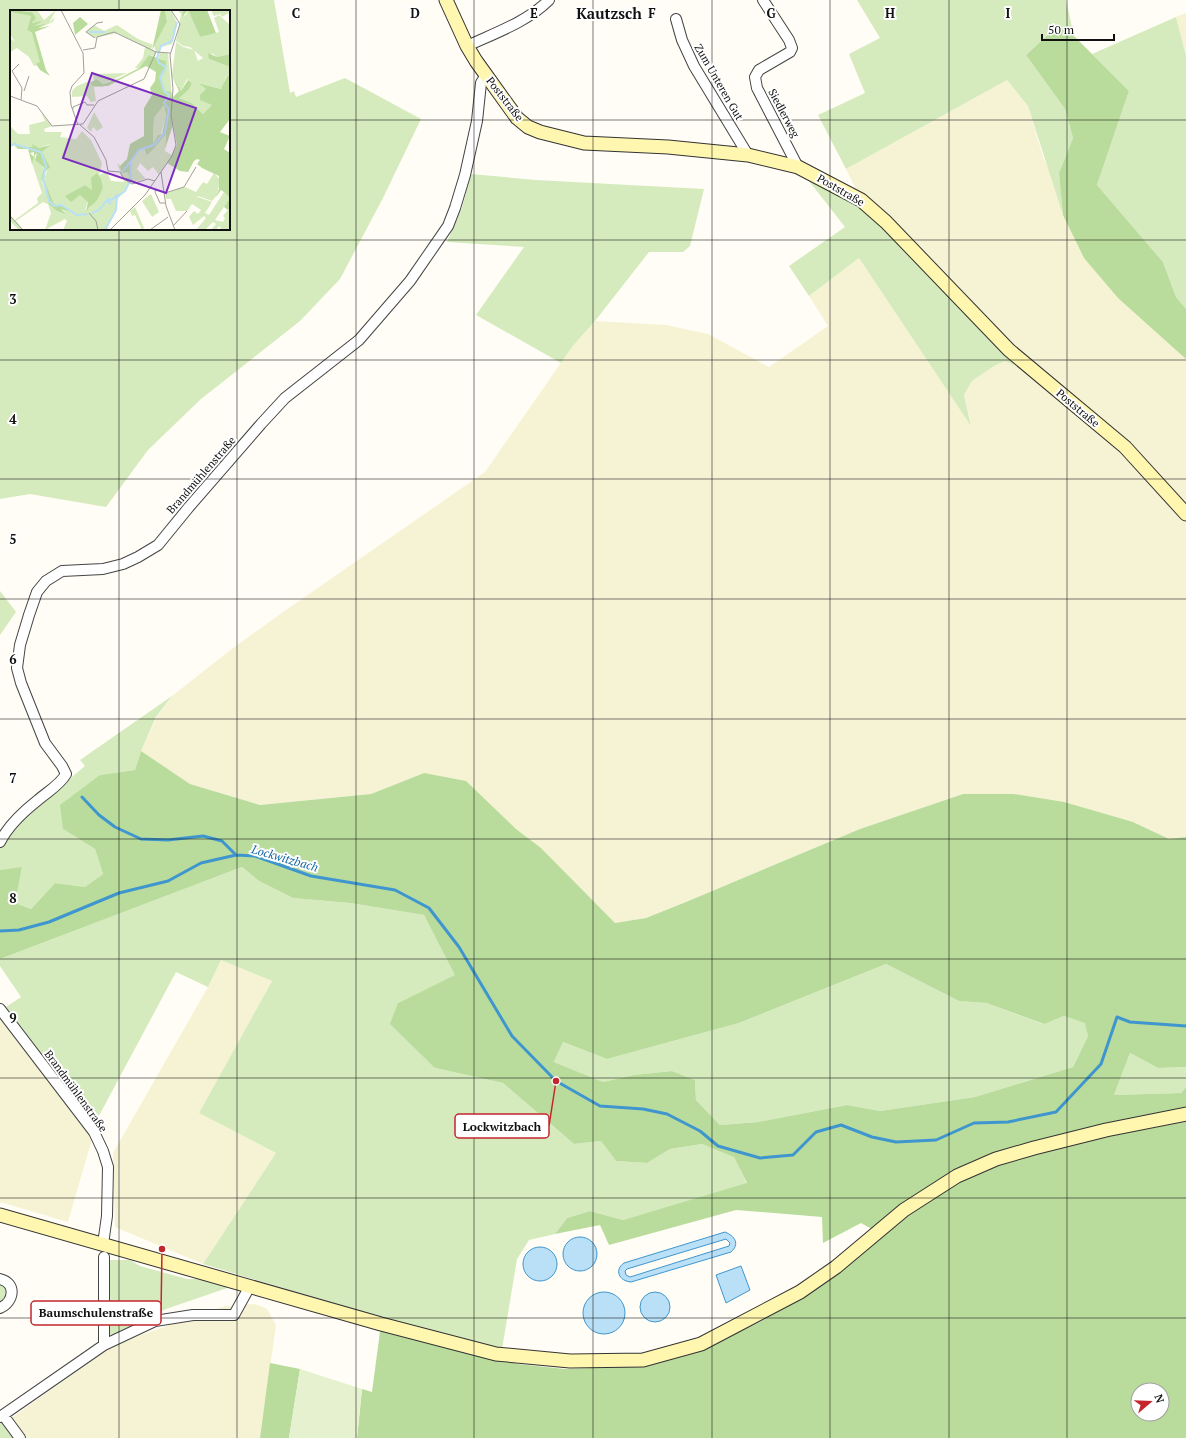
<svg xmlns="http://www.w3.org/2000/svg" width="1186" height="1438" font-family="'PT Serif',serif">
<style>
.farmland{fill:#f6f3d4}
.green{fill:#d5ebbd;fill-rule:evenodd}
.forest{fill:#b9dc9c;fill-rule:evenodd}
.pitch{fill:#e6f2cf}
.water{fill:#b9e0f7;stroke:#3f96cf;fill-rule:evenodd}
.lines{fill:none;stroke-linecap:round;stroke-linejoin:round}
.stream{stroke:#3f96cf;stroke-width:3}
.street-casing{stroke:#444;stroke-width:12}
.secondary-casing{stroke:#333;stroke-width:15}
.street{stroke:#fff;stroke-width:10}
.secondary{stroke:#fff6b0;stroke-width:13}
.grid{fill:none;stroke:#111;stroke-width:1;stroke-opacity:0.55}
.labels{text-anchor:middle;dominant-baseline:central;stroke-width:4;stroke-linejoin:round;paint-order:stroke}
.street-label{font-size:11px;fill:#111;stroke:#fff}
.water-label{font-size:12px;font-style:italic;fill:#1768a6;stroke:#fff}
.district-label{font-size:15px;font-weight:bold;fill:#111;stroke:#fff}
.inset-river{fill:none;stroke:#b9e0f7;stroke-width:2}
.inset-road{fill:none;stroke:#a09f9a;stroke-width:1}
.view{fill:#7b2cbf;fill-opacity:0.15;stroke:#7b2cbf;stroke-width:2}
.inset-edge{fill:none;stroke:#111;stroke-width:2}
.grid-label{font-size:13px;text-anchor:middle;font-weight:bold;fill:#111;stroke:#fff;stroke-width:4;stroke-linejoin:round;paint-order:stroke}
.leader{fill:none;stroke:#c4262e;stroke-width:1.5}
.callout-dot{fill:#c4262e;stroke:#fff;stroke-width:1.5}
.callout{fill:#fff;stroke:#c4262e;stroke-width:1.5}
.callout-label{font-size:12px;text-anchor:middle;font-weight:bold;fill:#111}
</style>
<rect width="100%" height="100%" fill="#fffdf5"/>
<!-- farmland -->
<path class="farmland" d="M1186,13V56L1176,17Z
M1007,80L1028,106L1044,160L1186,359V837L1169,839L1133,822L963,794L860,829L686,902L646,918L615,923L541,848L516,829L424,773L371,794L260,805L190,784L141,751L157,717L172,696L233,648L286,610L485,472L572,347L595,321L666,325L708,334L769,367L828,326L809,296L859,258L971,424L964,395L972,381L994,366L1005,361L861,200L846,169Z
M221,960L272,981L199,1113L276,1153L203,1264L115,1227L113,1153L208,987Z
M0,1009L94,1132L68,1222L0,1202Z
M255,1304L267,1309L276,1325L260,1438H25L10,1419L115,1344L225,1306Z"/>
<!-- green -->
<path class="green" d="M0,0H274L290,93L294,91L296,97L345,78L421,119L383,198L340,279L300,321L201,399L148,450L106,507L30,494L0,499ZM11,11H229V229H11Z
M857,0H1066L1074,36L1057,25L1026,55L1065,109L1073,138L1059,173L1063,215L1028,106L1007,80L846,169L818,115L865,93L849,54L880,38Z
M1176,17L1186,56V309L1176,297L1163,262L1097,185L1129,91L1092,54Z
M798,167L861,200L1039,376L1005,361L994,366L972,381L964,395L971,426L859,258L809,296L789,266L845,227Z
M471,174L536,180L704,189L690,246L683,252H649L595,321L572,347L561,363L476,315L524,247L447,242L462,208Z
M0,591L16,612L0,635Z
M172,696L156,717L141,751L135,770L100,775L63,829L95,849L103,874L85,887L55,883L31,909L14,903L22,868L0,870V842L29,813L85,766L80,760Z
M242,867L259,881L293,898L350,903L424,915L456,975L398,1003L435,1068L503,1083L574,1144L601,1141L616,1161L647,1163L670,1149L702,1144L734,1156L747,1184L623,1220L590,1211L567,1218L555,1234L529,1240L517,1259L502,1349L430,1332L203,1264L276,1153L199,1113L272,981L221,960L208,987L176,972L94,1125L6,1007L21,997L0,966V959Z
M886,964L959,1001L986,1003L1043,1024L1064,1016L1086,1023L1088,1036L1073,1067L975,1097L880,1111L847,1105L758,1122L720,1125L696,1100L695,1080L672,1071L634,1075L603,1082L554,1062L563,1042L607,1059L739,1023Z
M1130,1053L1158,1068L1186,1067V1087L1181,1093L1114,1095Z
M107,1260H130L140,1266L187,1279H200L230,1287L166,1309L119,1334L112,1336L107,1331Z
M0,1284L6,1288L7,1296L0,1303Z
M0,1417L20,1438H0Z"/>
<!-- forest -->
<path class="forest" d="M1058,25L1074,36L1129,91L1097,185L1163,262L1176,297L1186,309V359L1118,298L1084,258L1063,215L1059,173L1073,138L1065,109L1026,55Z
M141,751L190,784L260,805L371,794L424,773L466,781L516,829L541,848L615,923L646,918L686,902L860,829L963,794H1014L1064,802L1133,822L1169,839L1186,837V1067L1158,1068L1130,1053L1114,1095L1181,1093L1186,1087V1438H357L362,1389L372,1392L381,1324L496,1354L517,1364L565,1369L643,1366L704,1348L760,1322L806,1296L879,1233L861,1223L823,1243L822,1217L736,1210L609,1245L600,1225L555,1234L567,1218L590,1211L623,1220L747,1183L734,1157L702,1144L670,1149L647,1163L616,1161L601,1141L574,1144L503,1083L435,1068L390,1024L398,1003L455,975L424,915L350,903L293,898L259,881L242,867L0,959V870L22,867L15,903L31,909L55,883L85,887L103,874L95,849L63,829L60,805L100,775L135,770ZM886,964L959,1001L986,1003L1044,1024L1064,1016L1085,1023L1088,1036L1073,1067L975,1097L880,1111L847,1105L758,1122L720,1125L696,1100L695,1080L672,1071L634,1075L603,1082L554,1062L563,1042L607,1059L739,1023ZM1138,1390H1162V1414H1138Z
M270,1363L300,1369L289,1438H260Z"/>
<!-- pitch -->
<path class="pitch" d="M300,1369L362,1389L357,1438H289Z"/>
<!-- water -->
<path class="water" d="M725,1232C735,1236 740,1244 731,1252L631,1282C619,1281 614,1270 624,1263ZM726,1239L730,1243L729,1246L630,1277L626,1275L625,1271L627,1269Z
M563 1254a17 17 0 1 1 34 0a17 17 0 1 1-34 0Z
M523 1264a17 17 0 1 1 34 0a17 17 0 1 1-34 0Z
M741,1266L750,1290L726,1303L716,1275Z
M640 1307a15 15 0 1 1 30 0a15 15 0 1 1-30 0Z
M583 1313a21 21 0 1 1 42 0a21 21 0 1 1-42 0Z"/>
<g class="lines">
<!-- stream -->
<path class="stream" d="M82,797L99,815L115,827L141,839L168,840L203,836L222,841L236,855
M0,931L19,930L49,922L119,893L168,881L201,863L236,855L255,856L311,876L395,890L429,908L459,947L512,1036L556,1081L600,1106L643,1109L667,1114L700,1131L718,1146L760,1158L793,1155L816,1132L841,1125L872,1137L896,1142L936,1140L974,1123L1008,1122L1056,1112L1101,1064L1117,1017L1130,1022L1186,1026"/>
<defs>
<path id="street" d="M763,0L789,40L792,48L790,52L759,70L755,77L757,88L798,167
M676,19L682,40L694,66L748,155
M467,46C495,33 527,22 549,0
M0,842C8,826 24,811 38,800C47,792 60,785 66,774L62,766L45,743L21,683L17,668L20,645L29,615L37,592L46,581L62,571L103,569L123,564L138,557L158,545L189,507L261,424L285,398L359,340L410,281L448,226L455,208L465,175L477,121L481,83L486,75
M0,1009L94,1132L103,1151L108,1167L107,1216L103,1244
M104,1257V1345
M0,1279C17,1283 14,1302 0,1308
M3,1415L20,1438
M0,1417L104,1345L155,1321L193,1315H234L250,1286"/>
<path id="secondary" d="M446,0L467,46L476,61L517,118L528,127L540,132L584,143L668,147L748,155L798,167L861,200L886,222L1009,350L1125,447L1186,514
M0,1215L381,1324L496,1354L570,1361L643,1360L701,1344L800,1292L836,1267L904,1210L957,1176L996,1159L1034,1148L1106,1130L1186,1114"/>
</defs>
<!-- street casing -->
<use href="#street" class="street-casing"/>
<!-- secondary casing -->
<use href="#secondary" class="secondary-casing"/>
<!-- street -->
<use href="#street" class="street"/>
<!-- secondary -->
<use href="#secondary" class="secondary"/>
</g>
<!-- grid -->
<path class="grid" d="M119,0V11M237,0V1438M356,0V1438M474,0V1438M593,0V1438M712,0V1438M830,0V1438M949,0V1438M1067,0V1438M0,120H11M229,120H1186M119,229V1438M0,240H1186M0,360H1186M0,479H1186M0,599H1186M0,719H1186M0,839H1186M0,959H1186M0,1078H1186M0,1198H1186M0,1318H1186"/>
<g class="labels">
<!-- street labels -->
<g class="street-label">
<text transform="translate(719 82) rotate(60)">Zum Unteren Gut</text>
<text transform="translate(505 99) rotate(52)">Poststraße</text>
<text transform="translate(784 113) rotate(62)">Siedlerweg</text>
<text transform="translate(841 190) rotate(30)">Poststraße</text>
<text transform="translate(1078 408) rotate(40)">Poststraße</text>
<text transform="translate(201 475) rotate(-49)">Brandmühlenstraße</text>
<text transform="translate(76 1091) rotate(54)">Brandmühlenstraße</text>
</g>
<!-- water labels -->
<g class="water-label">
<text transform="translate(285 858) rotate(16)">Lockwitzbach</text>
</g>
<!-- district labels -->
<g class="district-label">
<text x="609" y="13">Kautzsch</text>
</g>
</g>
<!-- overview -->
<g transform="translate(10 10)">
<rect width="220" height="220" fill="#fffdf5"/>
<path d="M5,0H27L34,10L46,0L39,13L45,7L43,12L28,18L38,13L24,16L22,2ZM155,0H161L167,13L162,34L151,37L150,42H146L144,46L139,45L129,58H125L133,48L135,37L107,23L85,28L76,22L84,15L94,21L107,15L128,29L143,35L141,39L146,42L144,36L157,12ZM168,0H175L172,2L175,6L178,0L190,27L209,22L204,8L209,5L220,15V44L207,47L202,43L199,49L220,57V67L216,66L212,79L188,73L196,79V90L203,95L193,104L182,93L169,88L182,73L177,69L171,81L162,66L166,32L173,37L184,40L188,51L193,48L180,37L173,36L166,31L171,4ZM201,0H220V2L212,7L210,4L204,6ZM0,2L21,6L17,20L22,23L31,53L24,56L19,47L7,38L0,42V28L5,32L0,24ZM150,43H158L162,88L155,81L150,67L155,62L154,50L148,48ZM117,63L93,74L87,69L84,71L83,64ZM79,71L95,77H84L86,91L81,92L77,86L62,87V81L67,76ZM154,95L156,105L151,124L143,134L144,108ZM84,102L93,117L87,121L83,117L81,122L77,118ZM31,103L42,116L34,119L35,122H52L50,127L66,129L72,121L81,130L92,153L89,165L97,162L101,171L114,172L107,153L118,162L120,173L107,190V197L95,220H53L57,211L55,209L35,220L41,203L38,194L33,192L6,211L13,220H9L0,211V205L5,210L28,193L27,188L32,183L22,153L25,142V149L34,155L31,169L39,191L47,201L56,202L51,199H57L55,196L44,194L34,169L39,156L32,142L40,134L29,138L11,137L4,132L0,135V116L8,124H20L19,115L35,111ZM88,165L93,178L80,198L75,200L78,191L70,185L62,190L56,186L75,175L82,180V169ZM156,123L155,141L162,145L149,165L143,157L138,161L130,153L127,159L136,169L122,172L121,152L129,140L134,139L135,144L140,143ZM204,163L210,170L207,185L202,191L188,186L186,189L188,187L202,192L195,203L199,205L214,182L220,188L205,210L213,212L215,208L213,206L220,197V220H211L210,216L205,220H201L206,214L203,212L195,220H186L196,208L194,206L183,215L179,207L184,201L188,204L191,200L182,194L177,201H166L161,189H156L155,183L175,177L186,182L193,172L197,174ZM141,184L149,202L142,207L132,191ZM125,197L134,218L132,220L125,205L122,206L120,201Z" fill="#d5ebbd" fill-rule="evenodd"/>
<path d="M0,0L22,2L26,8L22,13L33,11L24,16L38,13L28,18L40,16L25,22L36,60L40,66L30,60L26,54L30,52L22,23L17,20L21,6L0,2ZM151,0H155L157,12L142,40ZM175,0H197L206,23L190,27L178,0L173,6L172,2ZM70,7L78,14L65,25L63,13ZM198,43L207,47L220,44V57L199,49ZM139,45L156,51L155,62L151,67L155,81L161,82L162,88L169,81L162,66L171,81L178,70L182,73L179,79L169,88L182,93L193,104L202,95L190,90V85L196,79L188,73L211,79L217,66L220,67V109L210,122L220,126L214,139L220,143V197L218,200L214,197L220,188L214,182L211,180L206,187L209,179V166L192,158L187,154L190,150L187,149L184,151L178,162L170,161L157,153L167,135L163,115L155,139L156,124L140,143L136,145L134,139L129,140L121,152L122,172L115,170L116,168H119L118,162L112,163L110,156L117,149L120,134L134,126V98L142,85L140,78L145,71L146,62L136,56L98,76H82L81,72L87,69L93,74L110,68L129,58ZM154,95L156,105L152,124L148,125L143,134L144,108ZM4,132L11,137H23L22,134L29,138L40,135L32,142L40,157L35,162L34,169L44,194L55,196L58,201L51,199L56,204L47,201L39,194L36,176L31,169L34,157L25,150L27,143L24,146V142L20,143L24,147L22,154L18,139H8L4,135L0,136ZM87,163L91,169L93,178L87,190L76,201L78,192L70,185L61,192L55,186L75,175L82,180L81,168Z" fill="#b9dc9c" fill-rule="evenodd"/>
<path class="inset-river" d="M79,22H95M0,136L4,134L31,142L36,156L33,169L39,191L44,196L51,195L67,205L78,204M112,162L120,152M81,204L90,199L96,191L100,193L98,189L102,190L108,184M95,220L106,200L107,187L115,181L120,171L121,151L129,140L144,135L155,122L159,99L154,93L159,85L154,81L150,67L156,57L149,53L147,48L151,36L162,31L167,12"/>
<path class="inset-road" d="M51,0L73,43L74,63L62,76L60,82L61,95L68,115M85,28L76,22L87,13L93,12M73,40L85,38L87,27L104,22L146,42L160,43M9,54L2,61L12,78L11,90M14,81L19,66M0,86L27,96L42,116L73,114L88,91L134,69L146,42M63,99V97L75,92L77,95H84M70,115L84,127L96,150L98,161L110,162L114,169L122,174L138,169L145,171M151,162L156,196L165,220M145,181L146,179L145,182L150,193H155M155,183L174,177L186,157M79,203L86,211L88,220M0,206L13,220M163,216L177,201M100,220L135,185L162,146L166,135L161,105L163,79L160,45L170,14L161,0M140,220L158,207"/>
<path class="view" d="M82,63L186,98L156,183L53,148Z"/>
<rect width="220" height="220" class="inset-edge"/>
</g>
<g class="grid-label">
<text x="296" y="18">C</text>
<text x="415" y="18">D</text>
<text x="534" y="18">E</text>
<text x="652" y="18">F</text>
<text x="771" y="18">G</text>
<text x="890" y="18">H</text>
<text x="1008" y="18">I</text>
<text x="13" y="304">3</text>
<text x="13" y="424">4</text>
<text x="13" y="544">5</text>
<text x="13" y="664">6</text>
<text x="13" y="783">7</text>
<text x="13" y="903">8</text>
<text x="13" y="1023">9</text>
</g>
<!-- callouts -->
<path class="leader" d="M556 1081L549 1126M162 1249L161 1313"/>
<g class="callout-dot">
<circle cx="556" cy="1081" r="4"/>
<circle cx="162" cy="1249" r="4"/>
</g>
<g class="callout">
<rect x="455" y="1114" width="94" height="24" rx="4"/>
<rect x="31" y="1301" width="130" height="24" rx="4"/>
</g>
<g class="callout-label">
<text x="502" y="1131">Lockwitzbach</text>
<text x="96" y="1317">Baumschulenstraße</text>
</g>
<!-- north arrow -->
<g transform="translate(1150 1402) rotate(71)"><circle r="19" fill="#ffffff" stroke="#a0a0a0"/>
<path d="M0-3L7 15L0 10L-7 15Z" fill="#c4262e"/>
<text y="-6" font-size="11" font-weight="bold" text-anchor="middle" fill="#111111">N</text>
</g>
<!-- scale -->
<path d="M1042 34v6h72v-6" fill="none" stroke="#111111" stroke-width="2"/>
<text x="1048" y="34" font-size="12" fill="#111111" stroke="#ffffff" stroke-width="3" paint-order="stroke">50 m</text>
</svg>
